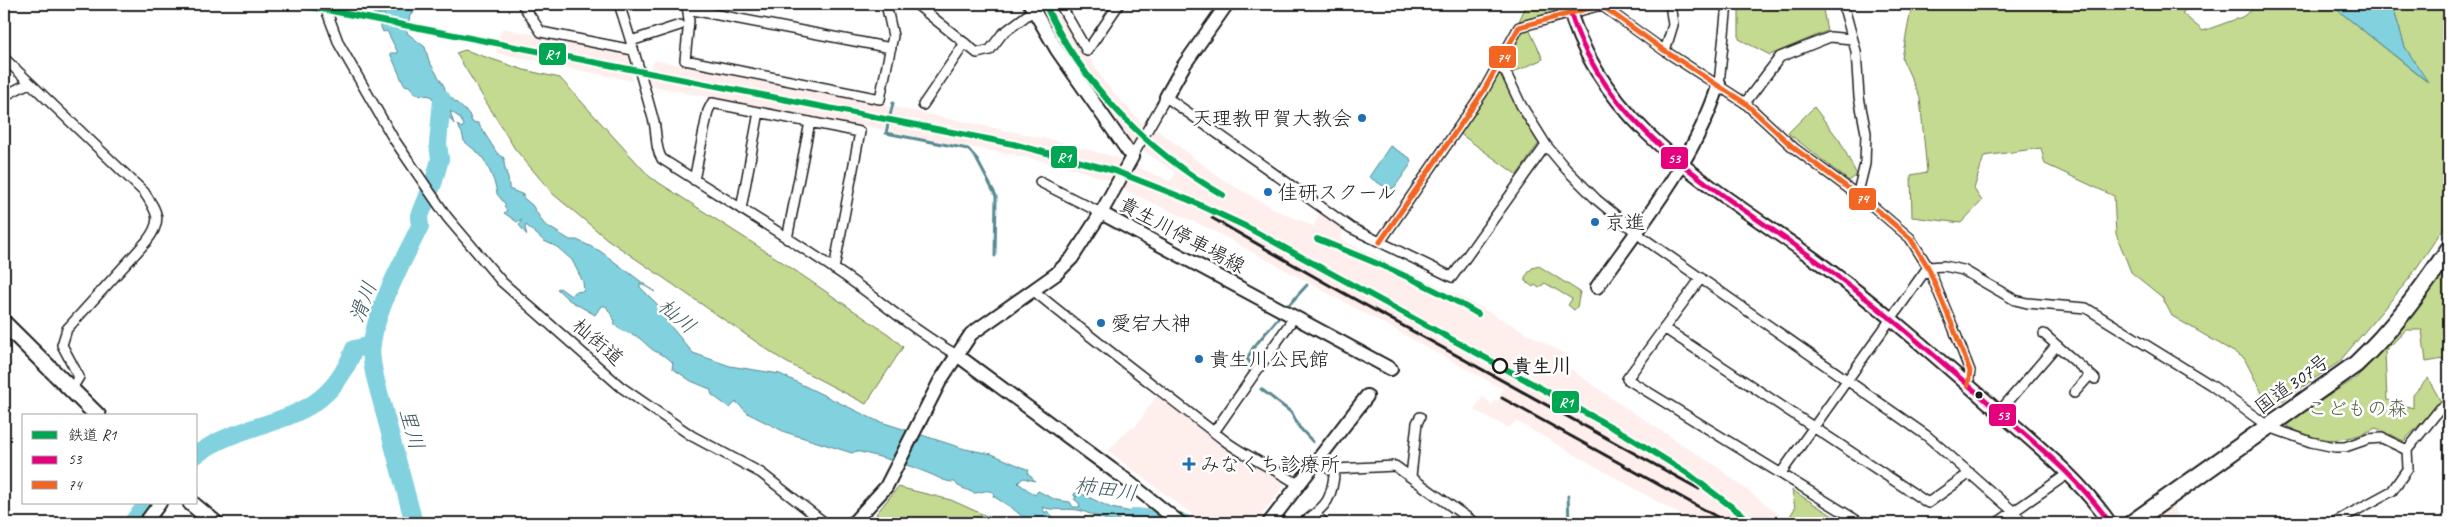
<svg xmlns="http://www.w3.org/2000/svg" width="2453" height="527" font-family="Caveat,'Klee One',sans-serif">
<style>
.built{fill:#feefed}
.green{fill:#c3da90;stroke:#707b56}
.water{fill:#82d1de;stroke:#598990}
.lines{fill:none;stroke-linecap:round;stroke-linejoin:round}
.stream{stroke:#598990;stroke-width:3}
.river{stroke:#82d1de;stroke-width:18}
.street-casing{stroke:#1c1c1c;stroke-width:12}
.secondary-casing{stroke:#1c1c1c;stroke-width:16}
.primary-casing{stroke:#1c1c1c;stroke-width:19}
.highway-casing{stroke:#1c1c1c;stroke-width:20}
.street{stroke:#fff;stroke-width:9}
.secondary{stroke:#fff;stroke-width:12}
.primary{stroke:#fff;stroke-width:15}
.highway{stroke:#fff;stroke-width:16}
.rail{stroke:#1c1c1c;stroke-width:3}
.bus-1-casing{stroke:#fff;stroke-width:9}
.bus-2-casing{stroke:#fff;stroke-width:9}
.bus-1{stroke:#e5007d;stroke-width:5}
.bus-2{stroke:#f26522;stroke-width:5}
.rail-1-casing{stroke:#fff;stroke-width:10}
.rail-1{stroke:#00a651;stroke-width:6}
.poi-dot{fill:#1f6fb2;stroke:#fff;stroke-width:2}
.stop-dot{fill:#fff;stroke:#1c1c1c;stroke-width:2.5}
.bus-dot{fill:#1c1c1c;stroke:#fff;stroke-width:2}
.labels{text-anchor:middle;dominant-baseline:central;stroke-width:5;stroke-linejoin:round;paint-order:stroke}
.poi-label{font-size:20px;fill:#1c1c1c;stroke:#fff;text-anchor:start}
.street-label{font-size:20px;fill:#1c1c1c;stroke:#fff}
.stop-label{font-size:20px;font-weight:bold;fill:#1c1c1c;stroke:#fff;text-anchor:start}
.park-label{font-size:20px;fill:#565e45;stroke:#fff}
.water-label{font-size:21px;font-style:italic;fill:#405b60;stroke:#fff}
.line-badge{stroke:#fff;stroke-width:2}
.badge-label{font-size:14px;text-anchor:middle;font-weight:bold;fill:#fff}
</style>
<rect width="100%" height="100%" fill="#fff"/>
<filter id="ink" filterUnits="userSpaceOnUse"><feTurbulence type="fractalNoise" baseFrequency=".02" numOctaves="2"/><feDisplacementMap in="SourceGraphic" scale="10" xChannelSelector="R" yChannelSelector="G"/><feConvolveMatrix kernelMatrix="1 2 1 2 8 2 1 2 1" color-interpolation-filters="sRGB"/></filter>
<g filter="url(#ink)">
<!-- built -->
<path class="built" d="M1035,4H1057L1105,83L1146,127L1138,136L1133,146L1072,68Z
M503,28L630,54L633,63L632,81L496,53L498,37Z
M655,60L890,107L887,126L884,130L650,86L646,74Z
M894,107L1061,142L1125,160L1112,181L1068,167L1038,160L889,132Z
M1156,129L1223,180L1280,212L1314,226L1320,212L1344,229L1340,239L1460,296L1563,353L1559,361L1623,406L1716,466L1790,523H1679L1683,516L1516,421L1509,428L1474,410L1483,396L1492,405L1495,399L1498,401L1503,389L1214,231L1122,189L1135,166L1170,181L1176,173L1142,150Z
M1158,394L1241,457L1267,470L1286,483L1255,523H1235L1217,518L1194,516L1108,451L1130,428L1135,427Z
M2173,505L2182,523H2148Z"/>
<!-- green -->
<path class="green" d="M1527,4H1561L1562,10L1519,21Z
M1739,4H1822L1827,31L1770,55L1739,39Z
M1912,4H2193L2182,13L2203,31L2242,17L2261,4H2330L2426,81L2405,47L2392,4H2449V220L2409,279L2339,362L2270,409L2244,358L2172,316L2162,297L2131,272L2116,234L2114,196L2045,164L2041,148L1984,156L1974,189L1982,201L1961,223L1912,217L1911,175L1927,172L1920,98L1902,58Z
M1528,27L1543,59L1510,74L1507,62L1522,31Z
M465,50L524,70L560,78L650,177L784,263L891,336L903,347L866,404L784,361L607,239L553,194L515,149L456,53Z
M1497,73H1502L1522,115L1539,143L1517,175L1459,133Z
M1814,107L1840,141L1857,175L1849,181L1788,133Z
M2449,259V358L2426,362L2422,330H2406L2385,351L2387,400L2413,408V395L2428,378L2441,402L2404,441L2376,428C2343,444 2315,444 2284,424L2356,378L2397,334Z
M1539,266L1580,292L1577,307L1574,310L1568,305L1572,299L1545,283L1539,288L1535,285L1533,287L1525,281V277L1532,268Z
M898,487L951,500L1002,523H889L876,514Z
M1792,490L1844,523H1790L1787,521L1795,508Z"/>
<!-- water -->
<path class="water" d="M371,4H414L413,14L410,15L407,33L425,47L429,61L444,86L446,93L469,114L472,122L478,123L497,153L504,158C503,168 510,178 509,189L524,195L521,196L532,205L544,224L570,240H577L600,251L655,292L640,283V287L661,308L662,316L693,353L730,366L780,374L875,420L965,449L992,454L1029,470L1028,473L1035,481L1023,478L1018,483L1035,495L1038,491L1056,500L1070,502L1073,507H1080L1079,503L1074,499L1077,497L1074,496V494L1078,492L1111,508L1153,516L1161,521L1116,517L1123,523C1110,523 1094,515 1082,511C1069,507 1055,512 1042,507L1045,513L1047,511L1060,523H1030L1012,508L993,496L994,493C985,488 983,493 974,493L958,486L955,482C944,482 940,478 930,474C907,464 881,457 856,451L852,453L785,432L749,414L736,402L730,408L712,395L710,389L691,381L672,368L673,363C667,356 661,355 653,350C647,346 641,338 634,335C626,331 621,332 614,324L615,321L606,306H601L595,315L569,300L557,289L560,288L571,296L574,292L584,291L583,282L572,260L557,247L544,241L526,225L525,228L527,235L519,225L522,219L517,222L504,213L507,211L504,206L506,205L497,194C497,186 487,163 482,157C477,151 469,146 464,141L462,133L457,125L462,128L464,125L459,117L450,111L454,124L445,111L433,110L435,103L431,96L416,94L409,86L404,85L390,53H398L387,31L383,32L380,25L386,23L385,15L374,14Z
M2330,4H2392L2405,47L2428,82Z
M1390,146L1410,158L1411,164L1394,188L1388,189L1369,177Z"/>
<g class="lines">
<!-- stream -->
<path class="stream" d="M893,103L886,133L968,149L976,158L996,196L995,256
M1287,307L1307,285
M1250,372V362L1247,359L1253,348L1280,316
M1261,389L1292,413L1299,427L1313,442
M1568,496L1569,523"/>
<!-- river -->
<path class="river" d="M196,455C254,412 323,433 354,349L372,345
M1136,517L1183,523
M132,523L148,503
M414,523L376,381C373,368 370,356 372,343C377,306 404,260 420,226L419,218L434,181L440,159L438,144L442,99"/>
<defs>
<path id="street" d="M324,4L339,44L393,138L447,217L502,282L621,387L692,436L761,473L825,523
M522,4L541,32L633,50
M619,4C632,43 643,82 654,122C657,134 655,149 662,159C723,198 785,235 845,276C882,302 917,333 957,355
M687,4L689,21L685,60L880,99L893,36L886,4
M916,4L977,53L990,50L1002,34L1034,10
M1060,4L1087,51L1119,4
M1843,4L1856,51L1859,97L1866,133L1865,164L1857,196
M524,7L535,4
M687,9L891,48
M631,41L680,25
M1665,51L1673,25L1670,4
M4,58L144,192C158,213 163,221 146,242L67,329L62,345L79,377L71,390
M1498,67L1505,71L1521,105L1546,145L1566,169L1597,200L1643,238L1927,436L2014,512L2022,523
M1719,84L1727,4
M4,96L29,83
M1745,103L1780,57L1830,37L1852,39
M923,105L965,43
M1132,157L1166,97L1351,228L1452,277L1546,145
M694,180L708,111L712,103L860,132L834,269
M1040,182L1101,213
M741,209L759,112
M787,239L810,122
M1380,242L1483,92L1519,27L1601,5L1665,51L1745,103L1794,148L1875,208L1910,238L1928,267L1953,327L1970,371L1968,385
M1928,267L1944,266L1963,270L2015,300L2027,303L2086,308L2211,385L2269,427L2311,442L2335,447H2345L2368,439L2382,438L2407,450
M1701,278L1627,379L1861,523
M1034,291C1096,342 1160,390 1224,440C1247,458 1275,468 1299,485
M1664,328L1928,503L1970,473
M2044,334L2095,379
M2074,393L2090,375
M1999,412L2056,346
M1214,432L1295,316
M1318,461L1329,469H1335L1395,466L1475,523
M1781,473L1928,267
M1411,476L1417,423L1420,417
M1315,514L1324,523
M1303,523C1329,504 1331,500 1335,469
M1997,523L2069,473
M2333,523L2392,491L2408,468L2407,450L2440,409L2449,402"/>
<path id="secondary" d="M1568,4C1600,129 1724,193 1821,264C1880,307 1936,357 1991,405C2033,442 2078,477 2110,523
M1166,97L1184,65L1227,4
M1101,213L1391,369
M1597,287C1643,222 1694,161 1719,84
M957,355L1121,476L1180,523
M145,523L160,503
M853,523L886,487L940,381L971,334L1056,274L1072,258L1101,213L1132,157L1057,50L1030,4
M1269,523L1367,396"/>
<path id="primary" d="M4,323L98,416
M191,503L215,523"/>
<path id="highway" d="M2132,523L2356,364C2393,329 2420,292 2449,249"/>
</defs>
<!-- street casing -->
<use href="#street" class="street-casing"/>
<!-- secondary casing -->
<use href="#secondary" class="secondary-casing"/>
<!-- primary casing -->
<use href="#primary" class="primary-casing"/>
<!-- highway casing -->
<use href="#highway" class="highway-casing"/>
<!-- street -->
<use href="#street" class="street"/>
<!-- secondary -->
<use href="#secondary" class="secondary"/>
<!-- primary -->
<use href="#primary" class="primary"/>
<!-- highway -->
<use href="#highway" class="highway"/>
<!-- rail -->
<path class="rail" d="M296,4L1013,144L1115,171L1189,200L1245,226L1626,435L1687,473L1753,523
M1212,218L1329,285L1699,489
M1502,398L1728,523"/>
<defs>
<path id="bus-1" d="M1568,4C1600,129 1724,193 1821,264C1880,307 1936,357 1991,405C2033,442 2078,477 2110,523"/>
<path id="bus-2" d="M1380,242L1483,92L1519,27L1601,5L1665,51L1745,103L1794,148L1875,208L1910,238L1928,267L1953,327L1970,371L1968,385"/>
</defs>
<!-- bus-1 casing -->
<use href="#bus-1" class="bus-1-casing"/>
<!-- bus-2 casing -->
<use href="#bus-2" class="bus-2-casing"/>
<!-- bus-1 -->
<use href="#bus-1" class="bus-1"/>
<!-- bus-2 -->
<use href="#bus-2" class="bus-2"/>
<defs>
<path id="rail-1" d="M296,4L1013,144L1115,171L1189,200L1245,226L1626,435L1687,473L1753,523
M1045,4C1081,83 1148,152 1223,195
M1317,239C1372,261 1427,283 1478,314"/>
</defs>
<!-- rail-1 casing -->
<use href="#rail-1" class="rail-1-casing"/>
<!-- rail-1 -->
<use href="#rail-1" class="rail-1"/>
</g>
</g>
<!-- markers -->
<g class="poi-dot">
<circle cx="1362" cy="118" r="5"/>
<circle cx="1268" cy="192" r="5"/>
<circle cx="1595" cy="222" r="5"/>
<circle cx="1101" cy="323" r="5"/>
<circle cx="1199" cy="359" r="5"/>
<path d="M1186.5 456.5h5v5h5v5h-5v5h-5v-5h-5v-5h5z"/>
</g>
<circle class="stop-dot" cx="1500" cy="366" r="7"/>
<circle class="bus-dot" cx="1979" cy="395" r="4.5"/>
<g class="labels">
<!-- poi labels -->
<g class="poi-label">
<text x="1352" y="118" text-anchor="end">天理教甲賀大教会</text>
<text x="1278" y="192">佳研スクール</text>
<text x="1605" y="222">京進</text>
<text x="1111" y="323">愛宕大神</text>
<text x="1209" y="359">貴生川公民館</text>
<text x="1200" y="464">みなくち診療所</text>
</g>
<!-- street labels -->
<g class="street-label">
<text transform="translate(1182 235) rotate(28)">貴生川停車場線</text>
<text transform="translate(598 342) rotate(41)">杣街道</text>
<text transform="translate(2292 384) rotate(-36)">国道307号</text>
</g>
<!-- stop labels -->
<g class="stop-label">
<text x="1512" y="366">貴生川</text>
</g>
<!-- park labels -->
<g class="park-label">
<text x="2357" y="408">こどもの森</text>
</g>
<!-- water labels -->
<g class="water-label">
<text transform="translate(363 302) rotate(-69)">滑川</text>
<text transform="translate(677 316) rotate(40)">杣川</text>
<text transform="translate(412 429) rotate(75)">里川</text>
<text transform="translate(1106 489) rotate(8)">柿田川</text>
</g>
</g>
<g class="line-badge">
<rect x="538" y="42" width="29" height="24" rx="5" fill="#00a651"/>
<rect x="1488" y="45" width="29" height="24" rx="5" fill="#f26522"/>
<rect x="1050" y="145" width="28" height="24" rx="5" fill="#00a651"/>
<rect x="1660" y="146" width="29" height="24" rx="5" fill="#e5007d"/>
<rect x="1848" y="187" width="29" height="24" rx="5" fill="#f26522"/>
<rect x="1551" y="390" width="29" height="24" rx="5" fill="#00a651"/>
<rect x="1988" y="403" width="29" height="24" rx="5" fill="#e5007d"/>
</g>
<g class="badge-label">
<text x="552" y="59">R1</text>
<text x="1503" y="62">74</text>
<text x="1064" y="162">R1</text>
<text x="1674" y="163">53</text>
<text x="1862" y="203">74</text>
<text x="1566" y="407">R1</text>
<text x="2003" y="420">53</text>
</g>
<!-- margin -->
<rect width="2453" height="527" fill="none" stroke="#fff" stroke-width="20"/>
<rect x="10" y="10" width="2433" height="507" fill="none" stroke="#1c1c1c" stroke-width="2" filter="url(#ink)"/>
<!-- legend -->
<rect x="22" y="414" width="175" height="90" fill="#ffffff" stroke="#a4a4a4"/>
<rect x="32" y="431" width="25" height="8" fill="#00a651" stroke="#a4a4a4"/>
<text x="68" y="440" font-size="15" fill="#1c1c1c">鉄道 R1</text>
<rect x="32" y="456" width="25" height="8" fill="#e5007d" stroke="#a4a4a4"/>
<text x="68" y="464" font-size="15" fill="#1c1c1c">53</text>
<rect x="32" y="481" width="25" height="8" fill="#f26522" stroke="#a4a4a4"/>
<text x="68" y="490" font-size="15" fill="#1c1c1c">74</text>
</svg>
